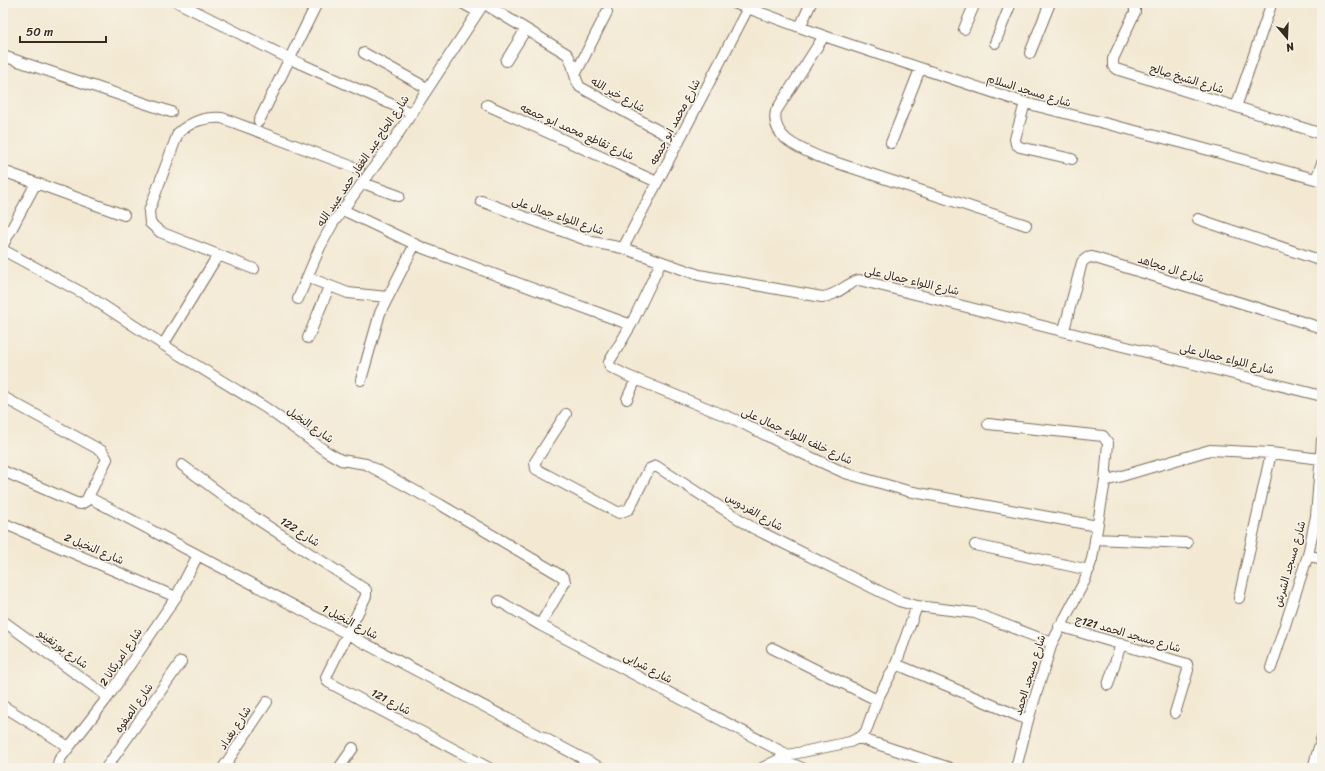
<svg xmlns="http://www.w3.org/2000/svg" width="1325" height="771" font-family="Sriracha,'Playpen Sans Arabic',sans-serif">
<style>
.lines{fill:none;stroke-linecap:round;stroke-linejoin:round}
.street-casing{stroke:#7b6d5d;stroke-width:12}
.street{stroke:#fff;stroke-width:10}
.labels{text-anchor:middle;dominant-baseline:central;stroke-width:3;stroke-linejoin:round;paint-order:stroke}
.street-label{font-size:11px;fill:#3b2a1e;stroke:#f7f3e8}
</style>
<rect width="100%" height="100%" fill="#f7f3e8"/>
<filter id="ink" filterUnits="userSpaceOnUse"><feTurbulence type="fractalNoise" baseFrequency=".025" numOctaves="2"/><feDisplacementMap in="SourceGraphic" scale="8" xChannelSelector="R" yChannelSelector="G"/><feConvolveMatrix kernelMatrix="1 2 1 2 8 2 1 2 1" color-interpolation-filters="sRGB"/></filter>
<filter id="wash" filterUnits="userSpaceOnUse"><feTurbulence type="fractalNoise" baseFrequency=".012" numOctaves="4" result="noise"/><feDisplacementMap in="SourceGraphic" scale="16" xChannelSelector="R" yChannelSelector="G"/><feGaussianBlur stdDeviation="0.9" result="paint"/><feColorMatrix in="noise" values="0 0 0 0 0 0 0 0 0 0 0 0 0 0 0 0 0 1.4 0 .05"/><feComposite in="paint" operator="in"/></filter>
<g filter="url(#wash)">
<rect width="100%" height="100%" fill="#f3e9d3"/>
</g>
<g filter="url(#ink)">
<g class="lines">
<defs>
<path id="street" d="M179,3L290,59L411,113
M462,3L478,12
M483,3L567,54C575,65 573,77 580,87L679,142
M734,3L824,36L1025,103L1183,143L1322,181
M1131,3L1135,7V12L1113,59V66L1116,69L1322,134
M800,27L811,3
M964,29L975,3
M824,36L776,111C770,138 801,149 822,158L1026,225
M995,43L1011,3
M364,53L427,88
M1030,53L1050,3
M3,56L171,112
M506,61L526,29
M576,73L607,12
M1025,103L1015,139L1016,144L1020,147L1072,159
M487,105L657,182
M1236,107L1270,8
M259,121L317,3
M891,143L920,69
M3,171L124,215
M1316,179L1322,163
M363,183L399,196
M481,201L592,242L623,248L699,275L822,297C837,296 845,284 859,280L1322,396
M343,210L423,248L631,325
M1198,219L1322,261
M3,245L36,183
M623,248L748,8
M3,250L90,297L173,351L266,408L327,452L341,460L366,464L441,505L560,575L564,578L565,582L540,625
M661,262L631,325L609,362L610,367L628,376L736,420L795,450L845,473L908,491L1097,526
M254,269L160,232L150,223L149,211L178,133C192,121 204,117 222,118L359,169
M307,277L348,293L387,297
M298,299L320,247L333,223L394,140L484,3
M1064,330L1082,262L1087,258L1092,257L1322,328
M308,338L329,287
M163,345L218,255
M361,380L380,313L415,244
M3,397L102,451L107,459L86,501L81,504L76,503L3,471
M627,399L636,379
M566,414L535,462L536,469L619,513L629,509L649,469L656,466L753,528L899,601L917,606L975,613L1052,643
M988,424L1103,436L1108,443L1105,481L1092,559L1085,580L1052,643L1028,720L1016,768
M182,465L240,508L366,590V596L326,677L328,682L489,768
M1105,481L1210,450L1271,453L1321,459
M88,497L601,768
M3,523L176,597
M1095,539L1187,543
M975,545L1089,570
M1308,555L1322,559
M1239,598L1271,453
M499,601L540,625L788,755
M3,621L108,697
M1059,626L1187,664L1188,670L1175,713
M772,648L877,700
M896,664L1028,720
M1271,668L1308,555L1316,516L1322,440
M1108,685L1121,644
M3,706L69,747
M859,738L950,768
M780,759L802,768
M60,768L58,765L59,760L108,697L176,597L198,555
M106,768L181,662
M223,768L267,702
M339,768L353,748
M762,768L788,755L850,742L862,736L866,731L877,700L896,664L917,606
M1313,768L1322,737"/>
</defs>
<!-- street casing -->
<use href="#street" class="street-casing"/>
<!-- street -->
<use href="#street" class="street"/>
</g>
</g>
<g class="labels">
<!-- street labels -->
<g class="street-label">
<text transform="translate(1187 79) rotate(17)">شارع الشيخ صالح</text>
<text transform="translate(1029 91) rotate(17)">شارع مسجد السلام</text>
<text transform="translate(618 95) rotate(29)">شارع خير الله</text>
<text transform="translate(675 122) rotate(-62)">شارع محمد ابو جمعه</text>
<text transform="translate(577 132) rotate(24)">شارع تقاطع محمد ابو جمعه</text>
<text transform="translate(363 161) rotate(-56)">شارع الحاج عبد الغفار حمد عبيد الله</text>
<text transform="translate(558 216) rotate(19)">شارع اللواء جمال على</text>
<text transform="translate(1171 269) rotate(17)">شارع ال مجاهد</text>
<text transform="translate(912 281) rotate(13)">شارع اللواء جمال على</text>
<text transform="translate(1227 359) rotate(14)">شارع اللواء جمال على</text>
<text transform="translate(310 425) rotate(35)">شارع النخيل</text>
<text transform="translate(797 436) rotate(25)">شارع خلف اللواء جمال على</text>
<text transform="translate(754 512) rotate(30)">شارع الفردوس</text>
<text transform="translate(300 532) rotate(33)">شارع 122</text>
<text transform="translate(94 549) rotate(23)">شارع النخيل 2</text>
<text transform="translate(1290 564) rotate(-74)">شارع مسجد الشرش</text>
<text transform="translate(350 622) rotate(28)">شارع النخيل 1</text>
<text transform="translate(1128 634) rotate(16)">شارع مسجد الحمد 121ج</text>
<text transform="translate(63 649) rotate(36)">شارع بورتفينو</text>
<text transform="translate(121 657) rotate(-56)">شارع امريكانا 2</text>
<text transform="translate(648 668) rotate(28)">شارع شرابى</text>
<text transform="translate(1030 675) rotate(-73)">شارع مسجد الحمد</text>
<text transform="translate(391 702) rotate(28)">شارع 121</text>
<text transform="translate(134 708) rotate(-55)">شارع الصفوه</text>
<text transform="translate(235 728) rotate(-57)">شارع بغداد</text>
</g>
</g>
<!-- margin -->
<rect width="1325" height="771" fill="none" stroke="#f7f3e8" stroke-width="16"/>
<!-- north arrow -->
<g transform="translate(1287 38) rotate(161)" stroke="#f7f3e8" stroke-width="3" paint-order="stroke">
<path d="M0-3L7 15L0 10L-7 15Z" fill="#3b2a1e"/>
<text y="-6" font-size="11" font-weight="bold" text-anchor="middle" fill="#3b2a1e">N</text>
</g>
<!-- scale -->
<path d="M20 36v6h86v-6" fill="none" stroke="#3b2a1e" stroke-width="2"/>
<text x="26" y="36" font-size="12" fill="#3b2a1e" stroke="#f7f3e8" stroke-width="3" paint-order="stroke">50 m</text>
</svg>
